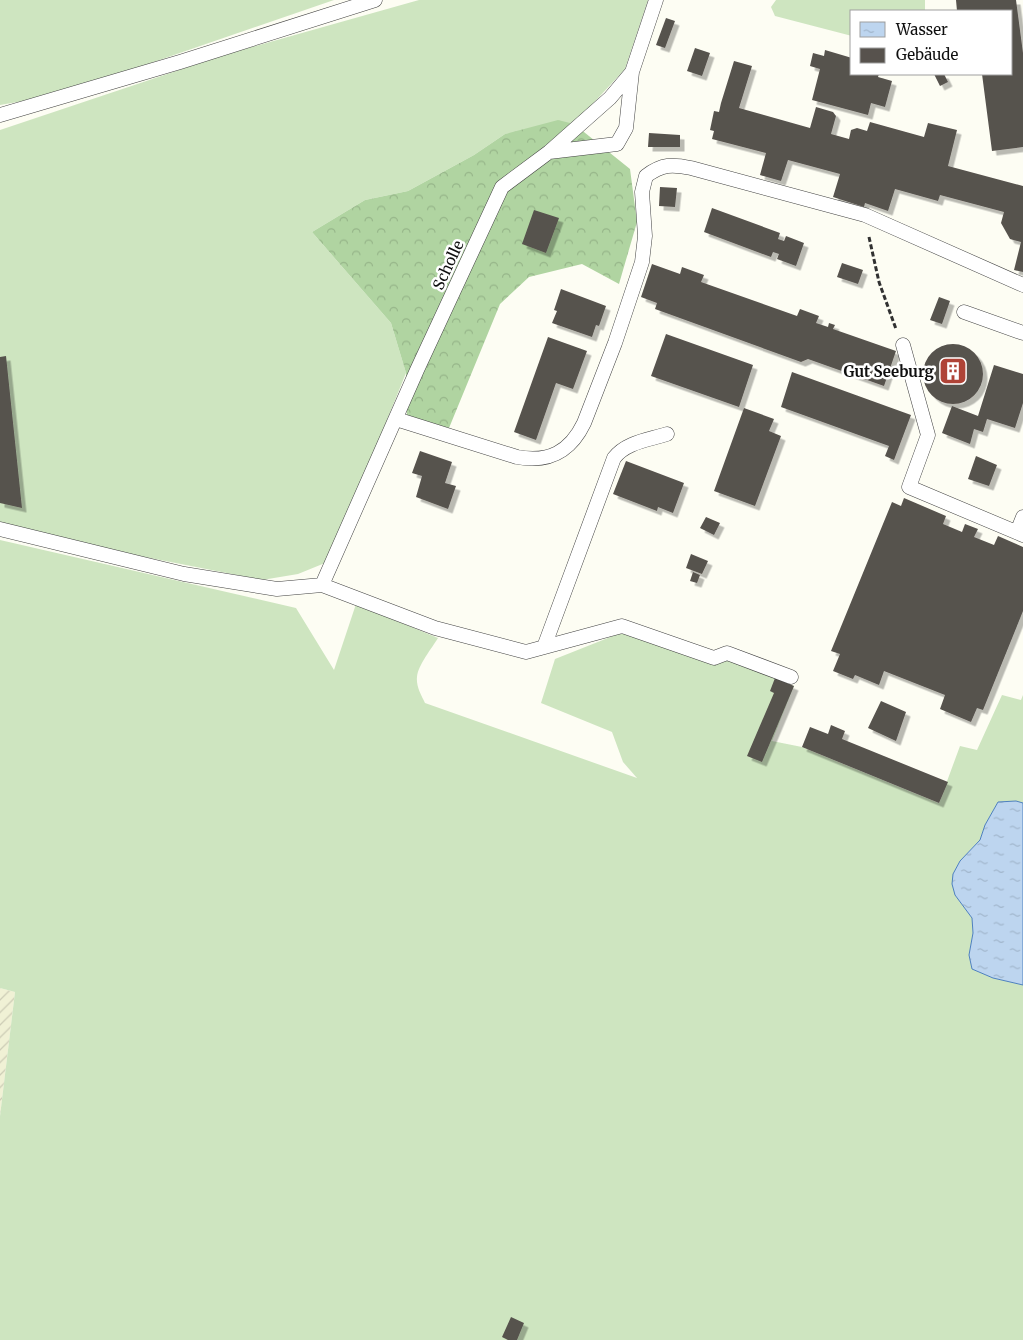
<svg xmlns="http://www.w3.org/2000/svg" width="1023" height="1340" font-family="Merriweather,serif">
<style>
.farmland{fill:url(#farmland-furrows)}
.grass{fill:#cee5c0}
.forest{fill:url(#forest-crowns)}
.water{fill:url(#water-ripples);stroke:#4d80be}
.building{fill:#57524d;filter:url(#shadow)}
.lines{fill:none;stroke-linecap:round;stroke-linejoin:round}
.lane-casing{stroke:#424242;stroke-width:15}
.path{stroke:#313131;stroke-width:3;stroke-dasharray:5 2.5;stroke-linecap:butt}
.lane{stroke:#fff;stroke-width:14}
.labels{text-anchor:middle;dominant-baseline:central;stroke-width:5;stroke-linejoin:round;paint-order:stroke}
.street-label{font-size:15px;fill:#0f0f0f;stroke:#fff}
.poi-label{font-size:15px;font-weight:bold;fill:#0f0f0f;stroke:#fff;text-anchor:end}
</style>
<defs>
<pattern id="farmland-furrows" width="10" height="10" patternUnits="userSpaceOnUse" patternTransform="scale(1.25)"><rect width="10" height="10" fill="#f0f1d5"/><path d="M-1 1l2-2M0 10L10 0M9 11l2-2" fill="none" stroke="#cdcdb6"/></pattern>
<pattern id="forest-crowns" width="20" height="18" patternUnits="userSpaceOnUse" patternTransform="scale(1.25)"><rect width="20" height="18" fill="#b0d4a1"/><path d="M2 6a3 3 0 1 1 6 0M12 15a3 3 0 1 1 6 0" fill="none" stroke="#96b589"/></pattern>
<pattern id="water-ripples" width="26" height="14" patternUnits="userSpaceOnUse" patternTransform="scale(1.25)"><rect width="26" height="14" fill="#bdd5ef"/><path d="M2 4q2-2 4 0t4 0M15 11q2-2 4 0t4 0" fill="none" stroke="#a1b6cc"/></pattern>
<filter id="shadow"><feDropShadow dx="4.5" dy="4.5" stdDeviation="0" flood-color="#0004"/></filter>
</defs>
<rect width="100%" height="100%" fill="#fdfdf3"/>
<!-- farmland -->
<path class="farmland" d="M0,988L15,992L0,1116Z"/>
<!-- grass -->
<path class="grass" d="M0,0H334L58,95L0,105Z
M419,0H648L625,69L574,124L505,134L474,155L408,191L365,200L312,232L391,323L406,373L357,494L325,563L298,574L262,580L89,546L0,524V130L227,54Z
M776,0H925V11H852V36L775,16L771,7Z
M0,540L296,608L334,670L356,604L438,638C432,648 418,665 417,677C416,686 421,695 425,703L637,778L623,762L612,732L541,703L555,659L623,632L725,659L794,686L772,741L802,747L939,803L960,746L977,750L1002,695L1021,700L1023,695V803L1016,801L998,802L985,825L980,840L960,861L953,874L955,895L972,918L973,933L969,955L972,969L993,978L1023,985V1340H0V1116L15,992L0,988Z"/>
<!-- forest -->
<path class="forest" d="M558,120L574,124L630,169L637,222L619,284L582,264L529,277L500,304L449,428L407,417L406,373L391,323L312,232L365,200L408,191L474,155L505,134Z"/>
<!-- water -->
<path class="water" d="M1016,801L1023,803V985L993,978L972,969L969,955L973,933L972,918L955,895L952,884L953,874L960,861L980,840L985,825L998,802Z"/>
<!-- building -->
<path class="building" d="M956,0H1016L1023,53V147L992,151L982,74H1012V11H957Z
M666,18L675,21L665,48L656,45Z
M695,48L710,53L702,76L687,71Z
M825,50L852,58V74H879L878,77L892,81L885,107L871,103L868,115L812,100L820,69L810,66L813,53L824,56Z
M734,61L752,66L739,108L810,128L816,107L833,112L836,116L831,134L849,139L851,130L857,128L867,131L870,122L924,137L928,123L957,130L948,166L1023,186V272L1014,270L1021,242L1010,239L1001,223L1004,212L940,195L938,201L895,189L888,211L865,203L864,207L833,197L840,174L788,160L781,181L760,175L766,153L712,139L714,131L710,130L714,111L719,112L721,103Z
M934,74H944L948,82L940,86Z
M649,133L680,135V147H648Z
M660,187L677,188L675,207L659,206Z
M712,208L780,233L778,239L784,241L786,236L804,243L796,266L777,259L779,254L773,252L771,257L704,232Z
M534,210L559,218L546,253L522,244Z
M842,263L863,270L858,284L837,277Z
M652,264L680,274L682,267L704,275L701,282L797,316L800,309L819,316L816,323L828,327L829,323L835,325L833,329L896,351L884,386L808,359L801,362L655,309L657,303L641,297Z
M561,289L606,306L599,326L596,325L592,337L552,323L557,311L554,310Z
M939,297L950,301L942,324L930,320Z
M666,334L753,365L739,407L651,376Z
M548,337L587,351L573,389L556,383L536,440L514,432Z
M923 374a30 30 0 1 1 60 0a30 30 0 1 1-60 0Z
M6,356L22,508L0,503V357Z
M994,365L1023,374V403L1015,428L987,419L983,432L974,429L970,444L942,433L952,406L978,416Z
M792,372L911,415L894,460L885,456L889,446L781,407Z
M744,408L774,419L769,431L781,436L755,506L714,491Z
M420,451L452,462L445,483L456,486L448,509L416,497L422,476L412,473Z
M976,456L997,465L989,486L968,479Z
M626,461L684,483L673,513L658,507L657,511L613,494Z
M904,498L946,516L943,524L962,532L965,524L978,529L974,537L994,545L998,536L1023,547V611L983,710L977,708L971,722L940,709L945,695L884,671L879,685L855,675L853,679L833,671L840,654L831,651L892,502L901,506Z
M706,517L720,523L714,535L700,528Z
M691,554L708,561L702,574L686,568Z
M693,572L700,575L697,583L690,581Z
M775,678L794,686L762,762L747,756L774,693L770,691Z
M881,701L906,712L896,741L868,728Z
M831,725L845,731L842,739L948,782L939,803L802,747L810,727L828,734Z
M511,1317L524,1323L517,1340H508L502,1337Z"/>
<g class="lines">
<defs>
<path id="lane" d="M0,115L180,62L375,0
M549,152L617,144L626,128L632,72
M964,312L1023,333
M903,345L928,435L909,487L1023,535
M396,419L517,457C549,463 570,452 584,423L615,343L642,262L645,236L642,192L646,176C662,164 672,164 691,168L865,215L1023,285
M0,529L184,574L277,589L322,585L435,628L526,652L622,626L714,658L727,653L791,677
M1017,532L1023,517
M322,585L417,370L502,187L549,152L610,98L632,72L656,0
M544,647L614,458C626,442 649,440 667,434"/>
</defs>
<!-- lane casing -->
<use href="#lane" class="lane-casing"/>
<!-- path -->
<path class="path" d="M869,237L879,282L896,329"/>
<!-- lane -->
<use href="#lane" class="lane"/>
</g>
<!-- icons -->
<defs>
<symbol id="building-square" viewBox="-11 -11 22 22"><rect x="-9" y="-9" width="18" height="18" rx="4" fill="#af4337" stroke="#fff"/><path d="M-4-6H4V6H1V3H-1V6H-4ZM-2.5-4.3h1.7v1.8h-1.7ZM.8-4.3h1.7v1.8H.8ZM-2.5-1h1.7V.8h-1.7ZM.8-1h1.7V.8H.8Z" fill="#fff"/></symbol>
</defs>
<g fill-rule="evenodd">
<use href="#building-square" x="937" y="355" width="32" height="32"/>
</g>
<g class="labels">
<!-- street labels -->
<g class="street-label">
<text transform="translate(448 265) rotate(-65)">Scholle</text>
</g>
<!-- poi labels -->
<g class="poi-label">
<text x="934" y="371">Gut Seeburg</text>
</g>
</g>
<!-- legend -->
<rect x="850" y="10" width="162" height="65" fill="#ffffff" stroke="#9f9f9f"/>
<rect x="860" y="22" width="25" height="15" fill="url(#water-ripples)" stroke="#9f9f9f"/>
<text x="896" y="35" font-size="15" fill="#0f0f0f">Wasser</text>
<rect x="860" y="48" width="25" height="15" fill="#57524d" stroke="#9f9f9f"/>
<text x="896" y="60" font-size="15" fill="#0f0f0f">Gebäude</text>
</svg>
